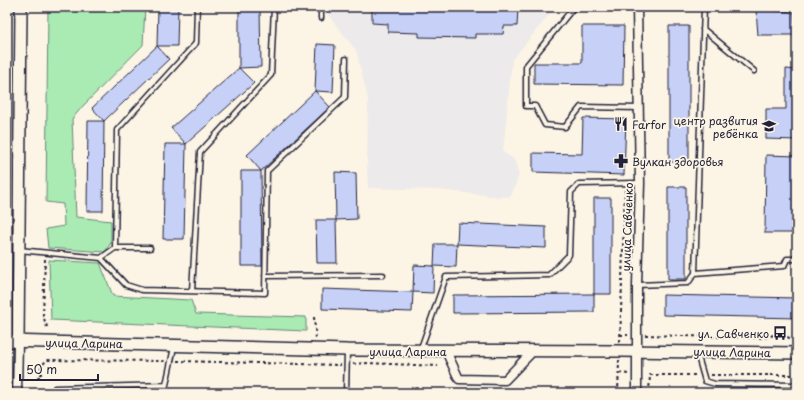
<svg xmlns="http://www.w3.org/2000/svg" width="804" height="400" font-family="'Playpen Sans',sans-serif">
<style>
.built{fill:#eceaea}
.green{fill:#aaeab3;stroke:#668677}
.building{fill:#c7d0f7;stroke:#22223b}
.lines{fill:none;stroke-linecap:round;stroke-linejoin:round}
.service-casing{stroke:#22223b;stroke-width:7}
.minor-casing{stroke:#22223b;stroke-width:11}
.secondary-casing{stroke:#22223b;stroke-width:14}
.path{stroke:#22223b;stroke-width:2;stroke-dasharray:3 3;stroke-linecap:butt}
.service{stroke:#fcf5e5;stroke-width:4}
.minor{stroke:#fcf5e5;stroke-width:8}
.secondary{stroke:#fcf5e5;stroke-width:11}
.labels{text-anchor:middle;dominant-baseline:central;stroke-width:3.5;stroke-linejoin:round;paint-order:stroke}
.poi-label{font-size:11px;fill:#22223b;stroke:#fcf5e5;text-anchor:end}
.street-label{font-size:11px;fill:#22223b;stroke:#fcf5e5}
</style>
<rect width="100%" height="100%" fill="#fcf5e5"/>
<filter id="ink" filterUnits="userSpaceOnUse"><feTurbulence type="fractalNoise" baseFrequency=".025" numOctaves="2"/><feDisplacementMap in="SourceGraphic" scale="8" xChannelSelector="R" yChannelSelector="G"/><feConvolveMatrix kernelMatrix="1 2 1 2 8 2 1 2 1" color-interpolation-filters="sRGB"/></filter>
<g filter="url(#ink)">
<!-- built -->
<path class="built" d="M329,7H552V11L512,60L503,152L514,159L519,175L511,196L502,197L439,190L368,188L367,168L368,99L356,50L328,15Z"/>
<!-- green -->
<path class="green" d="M48,7H145L143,45L82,107L72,119L76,217L111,221V243L105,252L48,248L46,229L64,226L63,204L46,202Z
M49,260L100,263L113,296L191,300L196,314L306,317V331L51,320Z"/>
<!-- building -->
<path class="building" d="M158,7H178L177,46H157Z
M239,7H260L261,67L239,68Z
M372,7H518L517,26H504L503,34H475V38L419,37V33L388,32V24L372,23Z
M756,10L794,12L796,35H758Z
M582,26H624L623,85L534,84V63H582Z
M669,26H689V162H669Z
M317,44L335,45L333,92L315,91Z
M157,46L169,59L104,121L92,108Z
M239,68L254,83L186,144L171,128Z
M786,69L797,70V140L766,139V109H786Z
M315,91L330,107L261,171L247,155Z
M583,118L626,119L624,175L533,172V153L582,154Z
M88,121H104L103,211H87Z
M165,144H186L184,239H163Z
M766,155L797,156V233H765Z
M241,171H261L262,266H241Z
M335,172L356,173L357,219L336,220Z
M668,187H686V279H668Z
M594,198H611V294H594Z
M316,220H336L337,263H317Z
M458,223L546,227V248L457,244Z
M435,244H457L456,267L434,266Z
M414,265L434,266L433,293L413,292Z
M322,289L413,292L412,312L322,309Z
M594,294V312L453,313V295Z
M663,295L797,298V318L663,315Z"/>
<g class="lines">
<defs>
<path id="service" d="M574,7L526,66V106H535L545,125L565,127L581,107L639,108
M321,18V7
M703,29L754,71
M150,248H115L117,130L196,43L197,7
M19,250L101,258L126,285L142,290L265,293L267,171L345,97L346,59
M101,258L115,248
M695,273L784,266L787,259H797
M265,276L383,275
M637,285L688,283L695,273L704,7
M192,291L200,152L271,75L274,7
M421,348L446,277L549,275L569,255L571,192L579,184L640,183
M697,353L705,381L715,384L797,385
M55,393V388L166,385L174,347
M346,393L347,351"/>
<path id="minor" d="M446,351L459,379L505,380L533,351
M17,393L18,341
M637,393V285L640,183L637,7"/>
<path id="secondary" d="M7,341L347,350L619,351L797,353
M18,341L21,7"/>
</defs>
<!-- service casing -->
<use href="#service" class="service-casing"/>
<!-- minor casing -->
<use href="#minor" class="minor-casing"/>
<!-- secondary casing -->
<use href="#secondary" class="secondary-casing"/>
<!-- path -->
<path class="path" d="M45,259L43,315C44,321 47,323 47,329
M314,317L316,340
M620,335H628
M645,335L764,338L780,333L793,340H797
M620,342L625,190
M177,361L341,365
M353,364L368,363L438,366
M619,373L629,374
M711,375H797
M37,377H41V366L47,360L165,361
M618,393L619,360
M649,393L650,375H697"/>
<!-- service -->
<use href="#service" class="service"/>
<!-- minor -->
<use href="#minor" class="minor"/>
<!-- secondary -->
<use href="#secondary" class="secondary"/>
</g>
</g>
<!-- icons -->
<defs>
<symbol id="restaurant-bare" viewBox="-9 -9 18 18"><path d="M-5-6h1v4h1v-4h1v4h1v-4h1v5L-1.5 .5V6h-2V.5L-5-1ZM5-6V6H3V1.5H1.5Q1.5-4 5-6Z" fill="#22223b" stroke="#fcf5e5" stroke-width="2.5" paint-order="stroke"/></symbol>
<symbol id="school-bare" viewBox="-9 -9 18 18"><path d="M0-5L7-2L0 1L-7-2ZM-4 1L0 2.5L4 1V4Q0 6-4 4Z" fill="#22223b" stroke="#fcf5e5" stroke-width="2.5" paint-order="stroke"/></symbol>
<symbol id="pharmacy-bare" viewBox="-9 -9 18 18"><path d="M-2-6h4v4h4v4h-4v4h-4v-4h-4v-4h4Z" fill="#22223b" stroke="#fcf5e5" stroke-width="2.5" paint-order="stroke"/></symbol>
<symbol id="bus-bare" viewBox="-9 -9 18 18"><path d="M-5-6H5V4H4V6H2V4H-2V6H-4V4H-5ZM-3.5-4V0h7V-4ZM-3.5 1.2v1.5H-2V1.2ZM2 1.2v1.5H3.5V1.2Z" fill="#22223b" stroke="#fcf5e5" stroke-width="2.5" paint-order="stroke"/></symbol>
</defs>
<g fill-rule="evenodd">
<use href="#restaurant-bare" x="611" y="114" width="20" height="20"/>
<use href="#school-bare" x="759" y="116" width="20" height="20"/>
<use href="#pharmacy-bare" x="611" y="151" width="20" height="20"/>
<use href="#bus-bare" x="770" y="323" width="20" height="20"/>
</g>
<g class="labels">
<!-- poi labels -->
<g class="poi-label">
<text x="758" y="120">центр развития<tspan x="758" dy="13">ребёнка</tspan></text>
<text x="632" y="124" text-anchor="start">Farfor</text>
<text x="632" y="161" text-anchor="start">Вулкан здоровья</text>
<text x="769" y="333">ул. Савченко</text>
</g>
<!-- street labels -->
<g class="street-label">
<text transform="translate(627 227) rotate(-88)">улица Савченко</text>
<text transform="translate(84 343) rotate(1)">улица Ларина</text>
<text x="408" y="351">улица Ларина</text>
<text transform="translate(732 352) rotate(1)">улица Ларина</text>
</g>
</g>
<!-- margin -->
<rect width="804" height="400" fill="none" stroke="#fcf5e5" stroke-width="24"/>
<rect x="12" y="12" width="780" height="376" fill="none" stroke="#22223b" stroke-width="1.5" filter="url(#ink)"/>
<!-- scale -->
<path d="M20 374v6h78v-6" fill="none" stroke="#22223b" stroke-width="2"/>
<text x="26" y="374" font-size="12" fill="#22223b" stroke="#fcf5e5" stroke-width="3" paint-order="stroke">50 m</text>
</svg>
